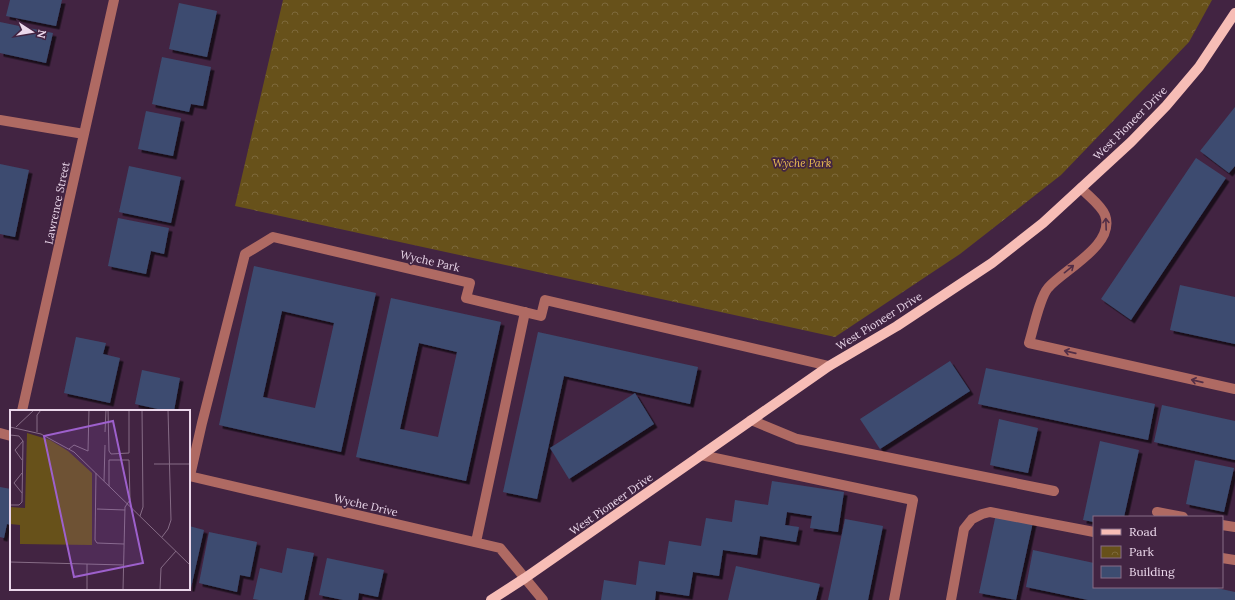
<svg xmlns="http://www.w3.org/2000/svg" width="1235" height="600" font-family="Lora,serif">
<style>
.park{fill:url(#park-crowns)}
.building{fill:#3c4c70;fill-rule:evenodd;filter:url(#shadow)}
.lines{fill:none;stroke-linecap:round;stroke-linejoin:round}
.minor{stroke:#af6a63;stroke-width:10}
.major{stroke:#f7bdb6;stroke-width:10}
.oneway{stroke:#522e47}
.labels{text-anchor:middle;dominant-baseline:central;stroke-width:3.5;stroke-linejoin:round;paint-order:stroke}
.street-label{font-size:11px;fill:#ebd8eb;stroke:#422442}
.park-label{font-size:11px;font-style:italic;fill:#edbf52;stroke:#422442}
.inset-road{fill:none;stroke:#866c86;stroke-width:1}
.view{fill:#9d60cc;fill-opacity:0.15;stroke:#9d60cc;stroke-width:2}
.inset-edge{fill:none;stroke:#ebd8eb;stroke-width:2}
</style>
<defs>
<pattern id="park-crowns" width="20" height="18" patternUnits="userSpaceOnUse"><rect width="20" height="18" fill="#67511a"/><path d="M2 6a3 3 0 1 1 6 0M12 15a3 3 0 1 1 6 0" fill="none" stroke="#7d693b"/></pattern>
<filter id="shadow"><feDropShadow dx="3.5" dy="3.5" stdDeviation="0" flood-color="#0009"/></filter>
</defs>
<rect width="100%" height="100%" fill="#422442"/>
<!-- park -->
<path class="park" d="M283,0H1212L1189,42L1061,175L960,254L835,337L235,206Z"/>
<!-- building -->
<path class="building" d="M10,0H62L56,26L6,16Z
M179,3L217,11L207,57L169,49Z
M0,22L53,33L46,63L0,53Z
M162,57L211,67L203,106L191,104L189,112L152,104Z
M1235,107V166L1229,173L1200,151Z
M146,111L181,118L173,156L138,149Z
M1196,158L1226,178L1131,320L1101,299Z
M0,164L29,170L15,237L0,234Z
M129,166L181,177L171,223L119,212Z
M118,218L169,228L164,254L151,251L146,274L108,266Z
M254,266L376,293L341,452L219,425ZM282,311L334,323L315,408L263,397Z
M1180,285L1235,297V344L1170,330Z
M391,298L501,322L466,481L356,457ZM419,343L457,352L438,437L400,429Z
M538,332L698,367L690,404L564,376L537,499L503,492Z
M76,337L106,343L103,354L120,358L110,403L64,393Z
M950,361L970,391L880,449L860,419Z
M986,368L1155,404L1148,440L978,404Z
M142,370L180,378L174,411H167L135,404Z
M635,393L654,424L569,479L550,448Z
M1162,405L1235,421V460L1154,442Z
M999,419L1038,428L1028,473L990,465Z
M1100,441L1139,450L1124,517H1094V522L1083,520Z
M1195,460L1234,468L1224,512L1186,504Z
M772,481L844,492L838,532L810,528L812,516L787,512L785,525L799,527L796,542L760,536L757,555L723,550L719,576L693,572L689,596L656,591L655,600H601L604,580L636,585L639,561L665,565L669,541L701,546L706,518L732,522L735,500L768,505Z
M0,487L11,489V525L7,524L4,538L0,537Z
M996,514L1033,522L1016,600L979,593Z
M845,519L883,526L868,600H828Z
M189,526L204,530L191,588H189Z
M209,532L257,542L250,577L240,575L237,592L199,583Z
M287,548L314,553L304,600H259L253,599L260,568L282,573Z
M1033,550L1094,563V587H1212L1235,592V600H1088L1026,587Z
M327,558L384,570L378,597L359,593L358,600H343L319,595Z
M736,566L820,584L816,600H728Z"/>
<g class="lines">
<!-- minor -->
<path class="minor" d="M0,120L84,134
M1081,188C1088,196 1101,205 1105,215C1116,245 1063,270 1048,288C1040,297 1033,330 1029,343L1235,389
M22,411L114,0
M751,420L797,439L1054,491
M0,433L11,436
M701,455L913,500L894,600
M189,476L500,548L543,600
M190,476L202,423L245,254L273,237L470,283L466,298L541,316L545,300L829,366
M1157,512L1183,517
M1222,525L1235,527
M476,542L525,312
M1222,558L1235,560
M951,600L964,529L972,519L982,514L990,512L1094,532"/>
<!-- major -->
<path class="major" d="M491,600L525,578L829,366L897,326L992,263L1043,223L1131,142L1166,106L1199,67L1235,13"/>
</g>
<!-- one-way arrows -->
<defs><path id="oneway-shaft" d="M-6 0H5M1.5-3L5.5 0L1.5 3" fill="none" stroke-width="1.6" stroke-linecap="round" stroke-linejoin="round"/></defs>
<g class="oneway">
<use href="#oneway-shaft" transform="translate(1106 224) rotate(-92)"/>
<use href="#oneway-shaft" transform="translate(1069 269) rotate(-39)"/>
<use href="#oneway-shaft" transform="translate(1070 352) rotate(-167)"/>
<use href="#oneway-shaft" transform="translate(1197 381) rotate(-167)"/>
</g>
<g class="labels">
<!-- street labels -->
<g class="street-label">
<text transform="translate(1130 123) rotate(-45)">West Pioneer Drive</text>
<text transform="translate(57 203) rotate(-78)">Lawrence Street</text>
<text transform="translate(430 261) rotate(13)">Wyche Park</text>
<text transform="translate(879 321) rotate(-32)">West Pioneer Drive</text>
<text transform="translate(611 504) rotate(-35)">West Pioneer Drive</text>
<text transform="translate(366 505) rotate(13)">Wyche Drive</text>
</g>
<!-- park labels -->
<g class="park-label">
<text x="802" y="163">Wyche Park</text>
</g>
</g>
<!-- overview -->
<g transform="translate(10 410)">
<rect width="180" height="180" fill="#422442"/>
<path d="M17,23L40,30L58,41L82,63V135L10,134V115L0,114V97L15,98Z" fill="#67511a"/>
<path class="inset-road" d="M98,0L99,41L101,44L119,43V0M0,17L31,24L64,42L180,155M6,17L24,0M27,22V5L31,0M95,22L96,0M0,25L9,26L13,31L12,92L9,95H0M59,39L64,35L78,41L79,0M12,50L5,40L13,31M144,54H180M86,63L85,130L87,133L114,134M94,71L95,35M99,76V50H119L120,90L115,97L113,180M12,83L4,73L12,63M87,99L115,100M130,106L133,97L132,0M152,127L158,119L161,110L158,0M0,152L114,155M77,180V154M150,180L151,158L166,141"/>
<path class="view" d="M103,11L133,153L64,167L34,26Z"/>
<rect width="180" height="180" class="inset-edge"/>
</g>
<!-- legend -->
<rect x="1093" y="516" width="130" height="72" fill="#422442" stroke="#866c86"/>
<rect x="1101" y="529" width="20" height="6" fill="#f7bdb6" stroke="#866c86"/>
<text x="1129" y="536" font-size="12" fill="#ebd8eb">Road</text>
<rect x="1101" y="546" width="20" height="12" fill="url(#park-crowns)" stroke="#866c86"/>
<text x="1129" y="556" font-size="12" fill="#ebd8eb">Park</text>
<rect x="1101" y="566" width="20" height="12" fill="#3c4c70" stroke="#866c86"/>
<text x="1129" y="576" font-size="12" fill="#ebd8eb">Building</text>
<!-- north arrow -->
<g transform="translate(32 32) rotate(102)" stroke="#422442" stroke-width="3" paint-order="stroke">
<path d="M0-3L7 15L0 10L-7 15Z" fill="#ebd8eb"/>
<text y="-6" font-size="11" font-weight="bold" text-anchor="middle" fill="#ebd8eb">N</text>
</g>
</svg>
